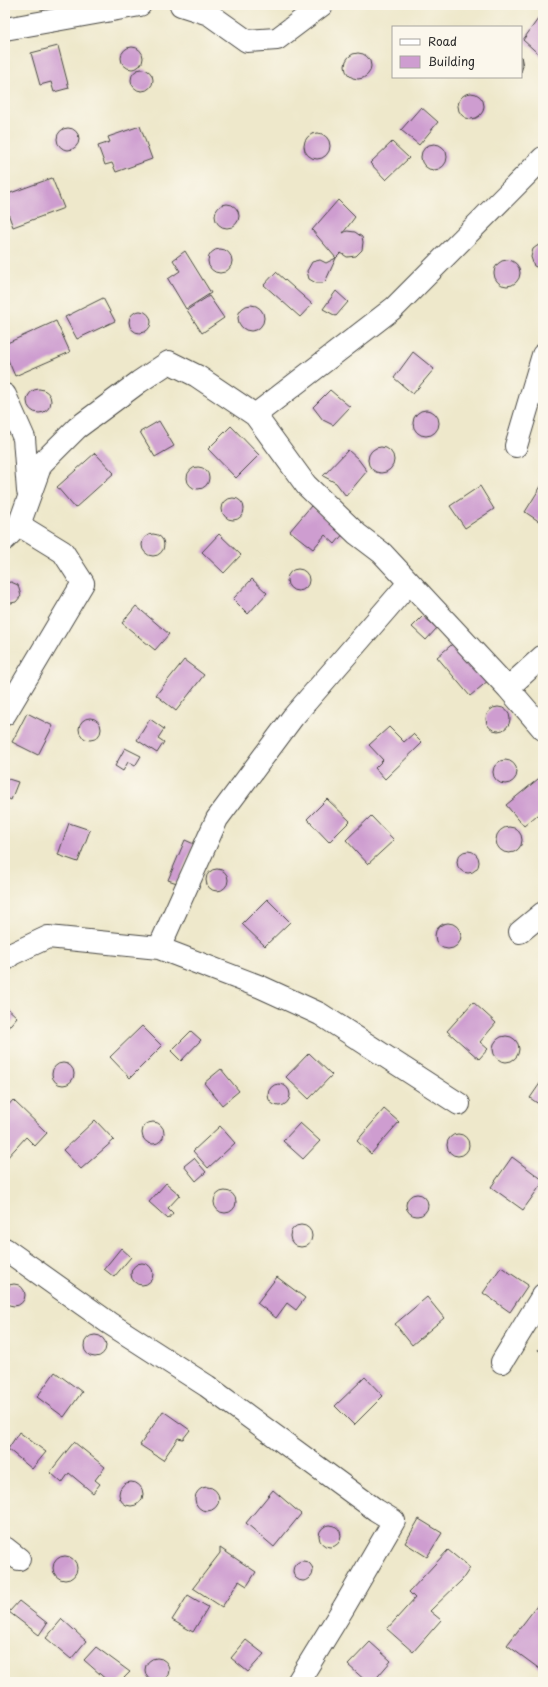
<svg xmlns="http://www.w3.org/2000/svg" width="548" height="1687" font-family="'Playpen Sans',sans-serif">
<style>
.building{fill:#ce9dd0}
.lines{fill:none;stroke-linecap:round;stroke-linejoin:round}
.minor-casing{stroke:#484743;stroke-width:24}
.minor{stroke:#fff;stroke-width:22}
</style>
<rect width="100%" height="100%" fill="#fbf7ec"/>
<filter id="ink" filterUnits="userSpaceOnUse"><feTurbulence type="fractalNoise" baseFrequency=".025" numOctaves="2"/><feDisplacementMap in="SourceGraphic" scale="8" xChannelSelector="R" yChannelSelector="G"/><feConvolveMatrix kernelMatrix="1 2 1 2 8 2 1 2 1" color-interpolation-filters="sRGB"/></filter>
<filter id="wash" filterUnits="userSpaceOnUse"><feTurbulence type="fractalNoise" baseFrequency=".012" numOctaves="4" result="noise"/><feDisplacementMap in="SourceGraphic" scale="16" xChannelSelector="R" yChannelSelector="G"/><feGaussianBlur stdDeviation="0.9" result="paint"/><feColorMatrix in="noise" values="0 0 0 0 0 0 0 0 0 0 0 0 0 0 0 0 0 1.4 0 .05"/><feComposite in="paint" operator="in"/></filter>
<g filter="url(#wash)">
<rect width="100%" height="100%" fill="#eee8cb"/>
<g id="blocks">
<!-- building -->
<path class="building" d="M543,12V58L523,40Z
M58,46L69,88L54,92L51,82L40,85L31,53Z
M121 58a11 11 0 1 1 22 0a11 11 0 1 1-22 0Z
M345 66a13 13 0 1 1 26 0a13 13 0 1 1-26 0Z
M521,56L523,66L521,72Z
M131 80a11 11 0 1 1 22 0a11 11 0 1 1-22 0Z
M458 106a13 13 0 1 1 26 0a13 13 0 1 1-26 0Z
M421,107L438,122L419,145L401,130Z
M140,126L152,159L116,172L112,163L105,165L98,146L110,142L108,137Z
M57 139a11 11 0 1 1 22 0a11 11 0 1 1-22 0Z
M304 146a13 13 0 1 1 26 0a13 13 0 1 1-26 0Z
M392,142L409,158L386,180L370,163Z
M421 157a13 13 0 1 1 26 0a13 13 0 1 1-26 0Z
M52,178L64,208L13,227L5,205V195Z
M338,200L355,217L343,233L347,231L355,232L362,237L363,242L362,250L356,256L347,257L341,253L336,258L312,230Z
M215 216a12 12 0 1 1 24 0a12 12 0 1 1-24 0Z
M543,244V270L534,266L531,257L533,249L537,246Z
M208 261a12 12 0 1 1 24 0a12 12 0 1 1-24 0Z
M185,251L211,293L186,309L168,279L180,271L173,260Z
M336,258L326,280L323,283H316L309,279L307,271L312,262L320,260L326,263Z
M494 273a13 13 0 1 1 26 0a13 13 0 1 1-26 0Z
M276,272L312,304L300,317L264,285Z
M336,291L348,302L336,316L323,309Z
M209,296L224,318L202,333L187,310Z
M103,298L115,321L77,339L65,317Z
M238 318a13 13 0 1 1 26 0a13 13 0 1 1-26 0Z
M129 322a11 11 0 1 1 22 0a11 11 0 1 1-22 0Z
M56,321L70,352L15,376L5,353V344Z
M413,352L434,369L413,394L394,378Z
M27 401a12 12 0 1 1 24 0a12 12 0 1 1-24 0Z
M330,390L350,407L333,425L323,420L313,407Z
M413 423a13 13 0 1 1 26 0a13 13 0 1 1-26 0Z
M159,421L174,446L155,457L140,432Z
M231,426L259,455L236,478L208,449Z
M368 460a13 13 0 1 1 26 0a13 13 0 1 1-26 0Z
M348,450L358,459L367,471L346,496L336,483L323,476Z
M95,453L114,473L75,508L57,487Z
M187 478a11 11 0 1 1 22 0a11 11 0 1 1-22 0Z
M543,483V524L525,512Z
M480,486L494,509L465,528L450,506Z
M222 509a11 11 0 1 1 22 0a11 11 0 1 1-22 0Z
M311,506L344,533L335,544L325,535L313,549L290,531Z
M142 545a11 11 0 1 1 22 0a11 11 0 1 1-22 0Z
M219,534L241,555L224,573L202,552Z
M287 580a11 11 0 1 1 22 0a11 11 0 1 1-22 0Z
M252,579L267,593L248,614L233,599Z
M11,582L18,585L21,596L16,602L6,604L5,583Z
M136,606L169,634L155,650L122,623Z
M423,616L437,628L426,640L412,627Z
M456,641L489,680L470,696L437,657Z
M184,660L204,675L176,711L156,695Z
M486 719a12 12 0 1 1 24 0a12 12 0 1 1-24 0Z
M27,713L53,726L38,755L12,742Z
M79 729a11 11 0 1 1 22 0a11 11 0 1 1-22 0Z
M150,719L164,729L158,738L164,742L157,753L137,740Z
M389,727L404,742L413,734L422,743L385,779L375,768L383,760L369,745Z
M125,748L141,756L135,766L128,762L123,771L115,766Z
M493 772a12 12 0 1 1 24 0a12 12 0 1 1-24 0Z
M543,775V810L524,826L506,805Z
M5,778L18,782L11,800L5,797Z
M327,799L350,821L329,842L307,819Z
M371,816L394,840L368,864L346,840Z
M69,823L90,830L78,862L58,855Z
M496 840a13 13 0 1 1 26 0a13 13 0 1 1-26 0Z
M185,840L194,844L177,883L168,880Z
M457 862a11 11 0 1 1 22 0a11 11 0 1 1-22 0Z
M206 880a11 11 0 1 1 22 0a11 11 0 1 1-22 0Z
M267,899L290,922L265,946L242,924Z
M435 936a13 13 0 1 1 26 0a13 13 0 1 1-26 0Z
M473,1002L496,1023L480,1042L488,1049L479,1059L447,1031Z
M5,1006L17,1017L5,1031Z
M142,1026L162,1046L130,1078L110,1057Z
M191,1031L201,1040L181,1061L171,1051Z
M493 1049a13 13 0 1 1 26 0a13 13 0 1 1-26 0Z
M309,1053L332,1075L309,1099L286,1077Z
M52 1074a11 11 0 1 1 22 0a11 11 0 1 1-22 0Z
M221,1069L239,1091L222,1105L204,1083Z
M543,1079V1107L530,1098Z
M268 1095a11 11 0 1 1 22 0a11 11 0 1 1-22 0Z
M13,1100L47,1133L35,1146L26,1137L5,1160V1109Z
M384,1109L399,1122L371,1154L357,1141Z
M95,1120L114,1140L81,1169L63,1150Z
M142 1133a11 11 0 1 1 22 0a11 11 0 1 1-22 0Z
M300,1123L320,1141L303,1159L283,1141Z
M220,1126L235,1143L208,1168L193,1151Z
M447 1145a11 11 0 1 1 22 0a11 11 0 1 1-22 0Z
M512,1157L543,1180V1182L523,1210L491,1187Z
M194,1158L206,1172L196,1181L184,1166Z
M166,1183L180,1195L168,1208L173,1213L168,1219L149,1202Z
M214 1202a11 11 0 1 1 22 0a11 11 0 1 1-22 0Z
M406 1205a11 11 0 1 1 22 0a11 11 0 1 1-22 0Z
M290 1236a11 11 0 1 1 22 0a11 11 0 1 1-22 0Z
M121,1248L131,1257L114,1277L104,1269Z
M131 1274a11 11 0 1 1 22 0a11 11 0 1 1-22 0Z
M501,1267L528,1285L510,1312L483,1293Z
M277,1277L305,1298L296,1310L287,1303L276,1318L257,1303Z
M3 1295a11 11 0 1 1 22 0a11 11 0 1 1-22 0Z
M427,1297L444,1318L412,1345L395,1324Z
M84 1346a11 11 0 1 1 22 0a11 11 0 1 1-22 0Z
M543,1343V1354L538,1350Z
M55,1372L82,1392L64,1417L37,1397Z
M365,1377L383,1396L354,1425L335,1406Z
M163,1411L190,1430L183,1439L178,1438L163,1460L140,1445Z
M19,1432L46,1452L32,1469L8,1449Z
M74,1442L105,1467L95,1480L100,1484L93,1493L69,1473L62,1483L50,1472Z
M119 1494a12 12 0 1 1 24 0a12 12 0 1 1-24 0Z
M195 1499a12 12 0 1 1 24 0a12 12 0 1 1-24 0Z
M273,1490L301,1514L274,1547L246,1523Z
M419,1519L442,1533L427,1557L405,1543Z
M319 1536a11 11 0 1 1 22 0a11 11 0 1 1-22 0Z
M220,1548L256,1572L247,1586L239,1581L222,1607L193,1588L220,1553Z
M448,1550L470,1568L462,1580L430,1611L441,1620L413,1652L387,1629L415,1598L409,1592Z
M53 1568a12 12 0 1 1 24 0a12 12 0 1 1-24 0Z
M293 1571a10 10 0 1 1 20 0a10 10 0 1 1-20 0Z
M188,1595L208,1607L193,1632L172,1620Z
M543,1598V1667L541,1670L507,1645Z
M19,1601L47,1623L39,1635L9,1612Z
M62,1619L86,1641L71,1659L46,1638Z
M246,1640L264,1654L248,1672L231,1658Z
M370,1642L391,1661L373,1682H367L348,1665Z
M96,1647L130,1672L120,1682H109L84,1660Z
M145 1670a12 12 0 1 1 24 0a12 12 0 1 1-24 0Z"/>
</g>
</g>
<g filter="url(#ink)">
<use href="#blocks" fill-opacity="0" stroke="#484743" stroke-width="1"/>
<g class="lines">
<defs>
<path id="minor" d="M181,5L209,14L247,41L277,39L322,5
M5,29L140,5
M5,395L24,438L28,491
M255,415L395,307L543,158
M516,446L543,355
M5,539L19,525L41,464L77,428L139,382L169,362L197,376L255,415L306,485L357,534L382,553L508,688L543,729
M508,688L543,656
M5,714L83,583L63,552L19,525
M520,932L543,913
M159,948L217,819L293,717L409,583
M5,960L12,954L48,937L159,948L261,987L320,1014L459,1104
M5,1249L109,1323L207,1386L376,1510L394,1521L344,1607L298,1682
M502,1362L543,1295
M5,1548L19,1559"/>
</defs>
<!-- minor casing -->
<use href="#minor" class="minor-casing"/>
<!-- minor -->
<use href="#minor" class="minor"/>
</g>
</g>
<!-- margin -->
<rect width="548" height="1687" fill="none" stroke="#fbf7ec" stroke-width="20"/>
<!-- legend -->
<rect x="392" y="26" width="130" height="52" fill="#fbf7ec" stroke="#a8a59f"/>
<rect x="400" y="39" width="20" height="6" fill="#ffffff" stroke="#a8a59f"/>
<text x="428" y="46" font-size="12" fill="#2b2b2b">Road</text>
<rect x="400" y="56" width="20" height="12" fill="#ce9dd0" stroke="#a8a59f"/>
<text x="428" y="66" font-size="12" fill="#2b2b2b">Building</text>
</svg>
